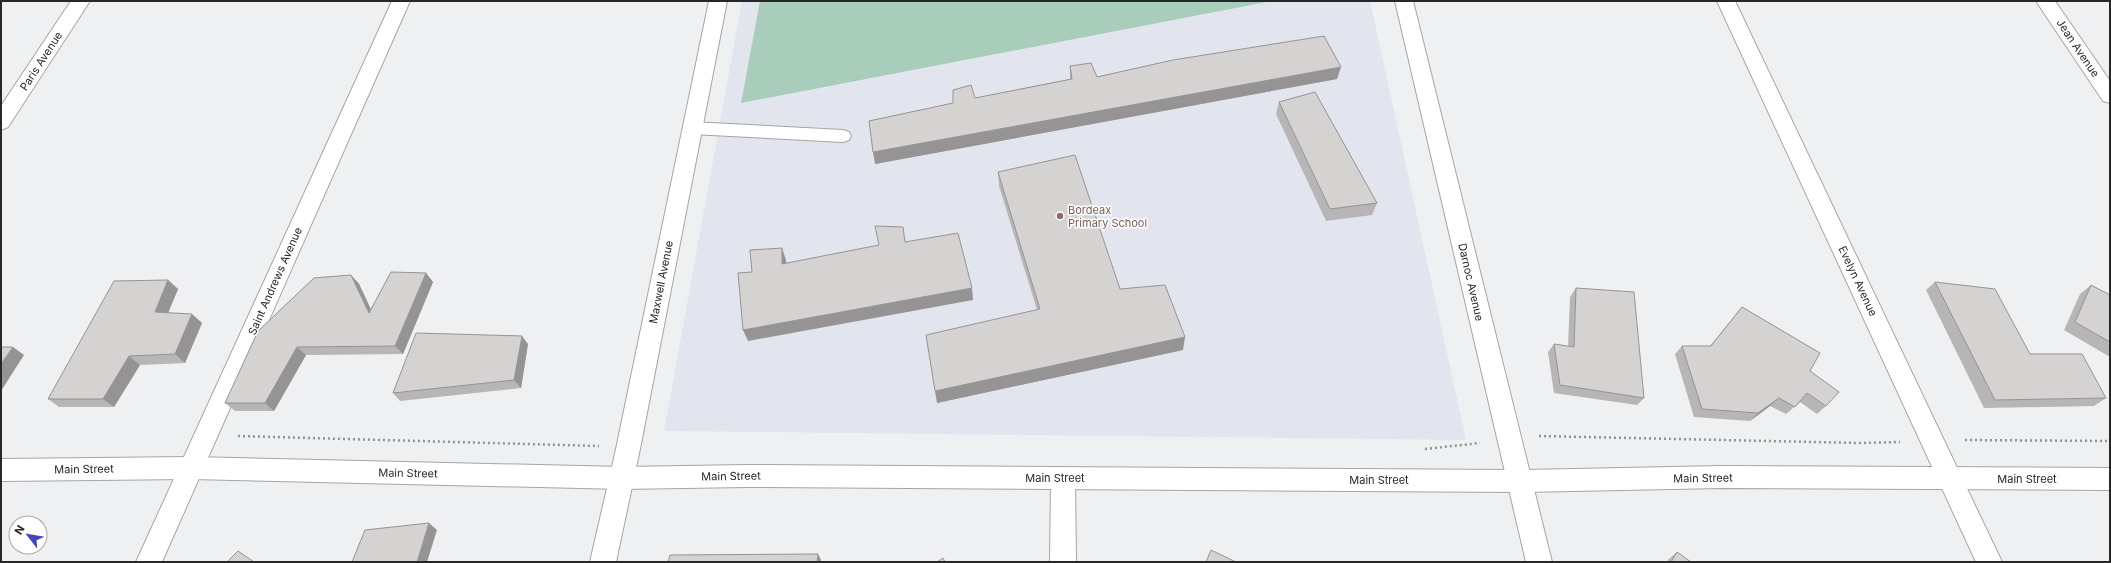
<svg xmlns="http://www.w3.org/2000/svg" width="2111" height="563" font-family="Inter,sans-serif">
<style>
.built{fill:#e3e5ee}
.green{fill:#a8cdbb}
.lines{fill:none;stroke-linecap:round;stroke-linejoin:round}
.lane-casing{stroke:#a4a5a7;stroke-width:2}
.street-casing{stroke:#a4a5a7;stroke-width:2}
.secondary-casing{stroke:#a4a5a7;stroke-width:2}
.path{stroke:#919192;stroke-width:2.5;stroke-dasharray:2 3;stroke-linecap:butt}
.lane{fill:#fff;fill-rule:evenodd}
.street{fill:#fff;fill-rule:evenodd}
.secondary{fill:#fff;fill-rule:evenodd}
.wall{fill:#b7b5b5}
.shaded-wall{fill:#959393}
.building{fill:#d5d2d2;stroke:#959393}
.education-dot{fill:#8d6e63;stroke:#fff;stroke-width:1.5}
.labels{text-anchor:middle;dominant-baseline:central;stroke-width:3;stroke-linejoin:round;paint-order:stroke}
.street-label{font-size:11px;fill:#272728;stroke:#fff}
.education-label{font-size:11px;fill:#785e54;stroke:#fff;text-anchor:start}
</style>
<rect width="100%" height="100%" fill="#eff0f1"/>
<!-- built -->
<path class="built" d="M742,1H1370L1466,440L664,431Z"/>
<!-- green -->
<path class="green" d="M760,1H1272L741,103Z"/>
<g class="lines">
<defs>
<path id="lane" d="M692,122L843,130L849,132L851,136L849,140L843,142L692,134L686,132L684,128L686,124Z"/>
<path id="street" d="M71,1H90L8,127L1,130V106Z
M392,1H410L162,562H136Z
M709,1H727L640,449L616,562H590L616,449Z
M1395,1H1413L1552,562H1526Z
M1717,1H1735L2002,562H1976Z
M2036,1H2055L2110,81V103L2103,101Z
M1063,467L1072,470L1075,478L1076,562H1050L1051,478L1054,470Z"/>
<path id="secondary" d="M191,457L622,467L746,465L1519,470L1721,466L2110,468V490L1721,488L1519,492L746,487L622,489L191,479L1,481V459Z"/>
</defs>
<!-- lane casing -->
<use href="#lane" class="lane-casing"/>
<!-- street casing -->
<use href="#street" class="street-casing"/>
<!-- secondary casing -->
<use href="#secondary" class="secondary-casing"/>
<!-- path -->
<path class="path" d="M238,436L599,446
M1539,436L1859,443L1900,442
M1965,440L2110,441
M1425,449L1480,443"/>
<!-- lane -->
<use href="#lane" class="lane"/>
<!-- street -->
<use href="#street" class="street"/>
<!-- secondary -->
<use href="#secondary" class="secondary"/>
</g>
<!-- wall -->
<path class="wall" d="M1070,66L1097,77L1337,79L875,164L975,98L1070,79Z
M1279,102L1377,203L1372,215L1326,221L1276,114Z
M998,172L1120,289L1183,350L937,403L1037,310L999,186Z
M426,273L433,282L403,354L306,355L274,411H235L225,403L351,275L359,284L371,310Z
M168,280L178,289L168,313L202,323L185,363L140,365L114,407H59L48,399Z
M1935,282L2030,354L2106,398L2094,406L1984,408L1926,290Z
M2091,285L2110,295V357L2064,330L2080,294Z
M1576,288L1644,398L1637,405L1554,393L1548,352L1554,344L1568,346L1570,297Z
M1742,307L1810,371L1826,406L1817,414L1800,402L1786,414L1770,406L1750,421L1694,417L1675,354L1682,346H1710Z
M528,344L521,388L400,401L393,393Z
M1677,552L1691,562H1667L1669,559Z"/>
<!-- shaded-wall -->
<path class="shaded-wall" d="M1341,67L1337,79L875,164L873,152Z
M782,248L786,260V276L782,264Z
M426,273L433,282L403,354L395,346Z
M351,275L359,284L377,322L369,313Z
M168,280L178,289L165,320L155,312Z
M972,288L973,300L748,341L743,330Z
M192,314L202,323L185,363L175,354Z
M522,336L528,344L521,388L514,380Z
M1185,337L1183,350L937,403L935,391Z
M13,347L24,355L1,391V364Z
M297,347L306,355L274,411L265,403Z
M129,356L140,365L114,407L103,399Z
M1779,398L1770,406L1750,421L1758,413Z
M429,523L437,530L427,562H417Z
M818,554L821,560V562H817Z"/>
<!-- building -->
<path class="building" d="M1324,36L1341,67L873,152L869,121L953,103V90L971,85L975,98L1072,79L1070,66L1091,63L1097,77L1173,60Z
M1315,92L1377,203L1330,209L1279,102Z
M1075,155L1120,289L1165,285L1185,337L935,391L926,335L1040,309L998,172Z
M875,226L903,227L905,242L958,233L972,288L743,330L738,273L752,272L750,250L782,248V264L879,245Z
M391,272L426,273L395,346L297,347L265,403H225L258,331L314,278L351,275L369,313Z
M168,280L155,312L192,314L175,354L129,356L103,399H48L114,281Z
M1935,282L1995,289L2030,354H2082L2106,398L1995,400Z
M2091,285L2110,295V342L2075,322Z
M1576,288L1634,292L1644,398L1560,385L1554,344L1574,347Z
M1742,307L1820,353L1810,371L1839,392L1826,406L1807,393L1795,407L1779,398L1758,413L1702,409L1682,346H1711Z
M416,333L522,336L514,380L393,393Z
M1,347H13L1,364Z
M429,523L417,562H352L365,530Z
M1211,550L1236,562H1206Z
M238,551L254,562H227Z
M1677,552L1691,562H1671Z
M818,554L817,562H668L670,555Z
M943,558L945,562H937Z"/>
<!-- markers -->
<circle class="education-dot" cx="1060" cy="216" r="4"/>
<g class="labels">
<!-- street labels -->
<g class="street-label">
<text transform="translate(2078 48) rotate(56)">Jean Avenue</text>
<text transform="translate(41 61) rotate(-57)">Paris Avenue</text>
<text transform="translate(275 281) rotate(-66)">Saint Andrews Avenue</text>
<text transform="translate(1858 281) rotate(65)">Evelyn Avenue</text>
<text transform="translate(661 282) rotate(-79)">Maxwell Avenue</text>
<text transform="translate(1471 282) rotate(77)">Darnoc Avenue</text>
<text transform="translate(84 469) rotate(-1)">Main Street</text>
<text transform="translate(408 473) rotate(1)">Main Street</text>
<text transform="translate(731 476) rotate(-1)">Main Street</text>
<text x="1055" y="478">Main Street</text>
<text transform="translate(1703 478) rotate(-1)">Main Street</text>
<text x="2027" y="479">Main Street</text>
<text x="1379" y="480">Main Street</text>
</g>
<!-- education labels -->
<g class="education-label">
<text x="1068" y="210">Bordeax<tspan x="1068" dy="13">Primary School</tspan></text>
</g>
</g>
<!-- border -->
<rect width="2111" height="563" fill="none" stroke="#272728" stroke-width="4"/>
<!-- north arrow -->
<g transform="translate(28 535) rotate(301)"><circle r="19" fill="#ffffff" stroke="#a9a9a9"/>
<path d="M0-3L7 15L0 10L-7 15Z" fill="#4247bc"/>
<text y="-6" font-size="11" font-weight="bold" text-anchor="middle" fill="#272728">N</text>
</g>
</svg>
